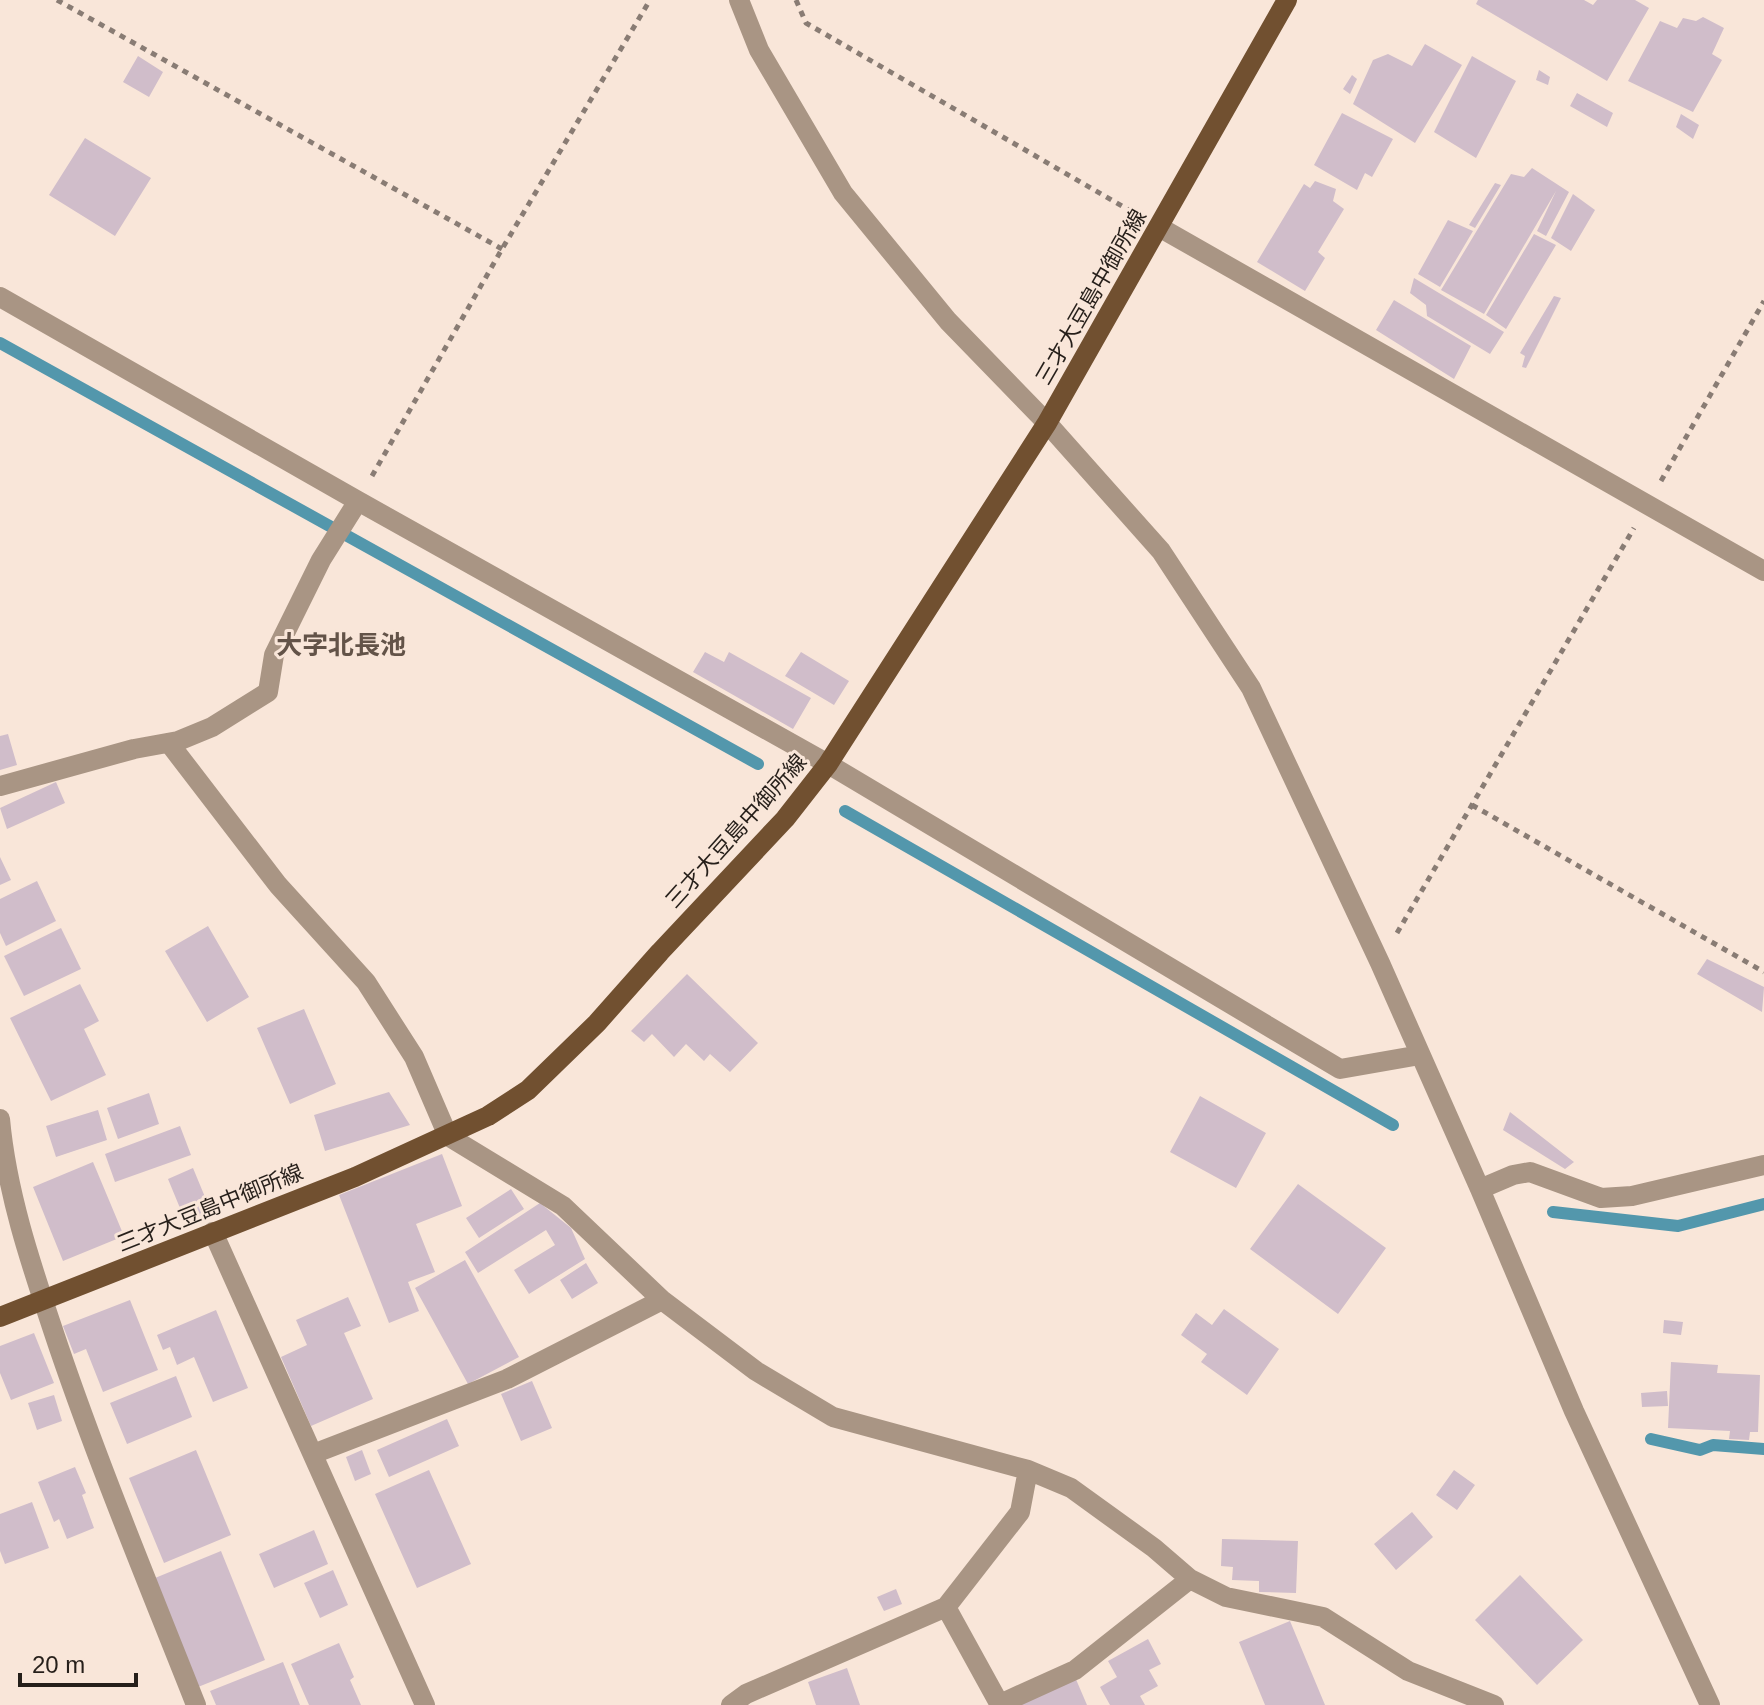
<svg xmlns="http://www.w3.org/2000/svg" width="1764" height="1705" font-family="Arial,'Noto Sans JP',sans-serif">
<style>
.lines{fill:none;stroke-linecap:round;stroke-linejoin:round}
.stream{stroke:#5397ac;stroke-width:12}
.building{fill:#d0bdca}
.path{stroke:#897c74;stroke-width:5;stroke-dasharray:6 6;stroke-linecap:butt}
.minor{stroke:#a99584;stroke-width:20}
.major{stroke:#715030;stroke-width:20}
.labels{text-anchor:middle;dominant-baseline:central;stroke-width:6;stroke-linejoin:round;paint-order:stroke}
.street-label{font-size:22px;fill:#261f1a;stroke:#f9e6d9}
.quarter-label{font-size:26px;font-weight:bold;fill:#635348;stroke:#f9e6d9}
</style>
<rect width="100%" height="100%" fill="#f9e6d9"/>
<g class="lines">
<!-- stream -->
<path class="stream" d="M0,343L758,764
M845,811L1393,1125
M1553,1212L1678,1226L1764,1204
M1651,1439L1700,1450L1713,1445L1764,1449"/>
</g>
<!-- building -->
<path class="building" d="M1478,0H1584L1593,5L1597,0H1635L1649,8L1607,81L1476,4Z
M1703,17L1724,28L1712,54L1722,60L1693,112L1628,81L1660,21L1677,28L1683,18L1696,21Z
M1425,44L1462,65L1415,143L1353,104L1373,60L1388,54L1412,66Z
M138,56L163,72L149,97L123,82Z
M1472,56L1516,81L1476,158L1434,132Z
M1539,70L1550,77L1548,85L1536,80Z
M1352,75L1357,79L1350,94L1343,89Z
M1577,93L1613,113L1607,127L1570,106Z
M1342,113L1393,139L1372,177L1365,173L1357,190L1314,165Z
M1681,114L1699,125L1693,139L1676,127Z
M85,138L151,178L115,236L49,195Z
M1532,168L1569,192L1546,236L1537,231L1556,191L1484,314L1441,290L1511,174L1524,177Z
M1315,181L1336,189L1333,201L1344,209L1318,252L1325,258L1305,291L1257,262L1304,184L1310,188Z
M1495,183L1501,185L1475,228L1469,225Z
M1573,194L1595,210L1571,251L1551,238Z
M1448,220L1473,231L1440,287L1418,274Z
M1534,234L1556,245L1506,329L1486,315Z
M1414,278L1504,332L1490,354L1427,316L1426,305L1410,293Z
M1554,296L1561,298L1526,368L1522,367L1525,356L1520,353Z
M1394,300L1471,346L1454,379L1376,330Z
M705,652L724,662L729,652L811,698L793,729L693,672Z
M801,652L849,681L834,705L785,676Z
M8,734L17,765L0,770V736Z
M56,782L65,803L7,829L0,808Z
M0,857L11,880L0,885Z
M37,881L56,921L6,946L0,933V899Z
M208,926L249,997L207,1022L165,951Z
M61,928L81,969L24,996L4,956Z
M1707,959L1764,987L1762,1012L1697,974Z
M687,974L758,1043L730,1072L710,1054L704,1061L686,1044L674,1057L652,1034L644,1042L631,1031Z
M80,984L99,1021L84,1029L106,1075L51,1101L10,1018Z
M304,1009L336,1084L290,1104L257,1028Z
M389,1092L410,1125L325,1151L314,1115Z
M149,1093L159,1124L118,1139L107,1108Z
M1200,1096L1266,1133L1236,1188L1170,1152Z
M98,1110L107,1140L56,1157L46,1126Z
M1510,1112L1574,1162L1565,1169L1503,1130Z
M180,1126L191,1155L115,1182L105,1154Z
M442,1154L462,1206L416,1224L435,1272L408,1282L419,1311L389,1323L339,1195Z
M93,1162L124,1236L63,1261L33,1187Z
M193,1168L212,1214L187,1225L168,1179Z
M1298,1184L1386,1248L1338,1314L1250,1249Z
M511,1189L524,1209L479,1238L466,1218Z
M540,1203L571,1228L585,1259L529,1294L514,1270L555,1245L546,1230L478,1273L465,1252Z
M465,1260L519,1357L468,1384L415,1288Z
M586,1263L598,1283L572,1299L560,1280Z
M348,1297L361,1326L344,1333L373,1399L311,1426L281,1357L307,1345L296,1320Z
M130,1300L158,1370L103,1392L86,1349L74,1354L63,1326Z
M1224,1309L1279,1349L1247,1395L1201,1362L1207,1354L1181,1335L1196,1313L1212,1325Z
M216,1310L248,1388L213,1402L194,1357L177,1365L170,1347L163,1350L157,1335Z
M1664,1320L1683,1322L1681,1335L1663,1333Z
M34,1333L54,1383L11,1400L0,1373V1346Z
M1671,1362L1718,1365L1717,1373L1760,1375L1758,1432H1750L1749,1440L1729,1439L1730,1431L1668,1428Z
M176,1376L192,1417L127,1444L110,1403Z
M532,1381L552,1428L521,1441L501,1394Z
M1667,1391L1668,1406L1642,1407L1641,1393Z
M54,1395L62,1421L37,1430L28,1403Z
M447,1419L459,1446L389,1477L377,1450Z
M196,1450L231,1535L164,1563L129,1478Z
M362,1450L371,1474L355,1481L346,1457Z
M75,1467L86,1493L82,1495L94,1528L67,1539L59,1519L54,1522L38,1482Z
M429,1470L471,1564L417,1588L375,1494Z
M1454,1470L1475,1485L1457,1510L1436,1495Z
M32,1502L49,1548L5,1564L0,1551V1514Z
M1412,1512L1433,1537L1396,1570L1374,1544Z
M314,1530L328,1564L274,1588L259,1554Z
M1222,1539L1298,1541L1296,1593L1259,1592V1581L1232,1580L1233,1567L1221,1566Z
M221,1551L265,1660L198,1687L155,1578Z
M333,1570L348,1605L320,1618L304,1583Z
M1520,1575L1583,1640L1537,1685L1475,1620Z
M896,1589L902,1604L884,1611L877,1597Z
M1290,1621L1325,1705H1265L1239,1642Z
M1148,1639L1161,1664L1149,1670L1158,1686L1140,1696L1145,1705H1110L1100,1687L1117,1677L1108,1661Z
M339,1643L354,1677L350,1680L361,1705H309L291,1664Z
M283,1662L300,1705H216L210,1691Z
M847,1668L860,1705H816L808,1682Z
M1075,1677L1087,1705H1009Z"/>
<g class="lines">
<!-- path -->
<path class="path" d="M57,0L502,249
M796,0L806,23L1134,213
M372,476L502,249L650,0
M1661,481L1764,301
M1472,805L1764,972
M1397,933L1634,528"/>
<!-- minor -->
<path class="minor" d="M739,0L759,50L843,193L948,321L1047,423L1161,551L1251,688L1380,963L1480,1189L1574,1411L1710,1705
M1159,227L1764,571
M0,297L358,501L828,764L1340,1069L1420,1055
M169,743L278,885L366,982L414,1057L448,1136L563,1206L662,1300L756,1371L833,1417L1028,1470L1071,1488L1154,1548L1190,1579L1226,1597L1323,1617L1408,1671L1494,1705
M0,786L134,749L178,741L212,727L268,692L274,655L321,560L358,501
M0,1119C7,1197 34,1273 59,1348C100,1468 149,1586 196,1705
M1480,1189L1513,1175L1530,1172L1601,1198L1632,1196L1764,1165
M213,1232L425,1705
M313,1454L507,1379L662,1300
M1000,1704L1075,1670L1190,1579
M731,1705L746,1694L946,1607
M1000,1705L946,1607L1020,1512L1028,1470"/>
<!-- major -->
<path class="major" d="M0,1317L355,1177L488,1116L528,1090L597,1023L660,952L785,819L828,764L1047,423L1287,0"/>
</g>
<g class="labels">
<!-- street labels -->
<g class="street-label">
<text transform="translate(1091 297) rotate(-60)">三才大豆島中御所線</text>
<text transform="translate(736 831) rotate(-48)">三才大豆島中御所線</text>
<text transform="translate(210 1208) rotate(-22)">三才大豆島中御所線</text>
</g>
<!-- quarter labels -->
<g class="quarter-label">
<text x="341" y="645">大字北長池</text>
</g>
</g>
<!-- scale -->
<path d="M20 1673v12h116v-12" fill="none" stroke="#261f1a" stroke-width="4"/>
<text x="32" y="1673" font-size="24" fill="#261f1a" stroke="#f9e6d9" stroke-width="6" paint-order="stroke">20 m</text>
</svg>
